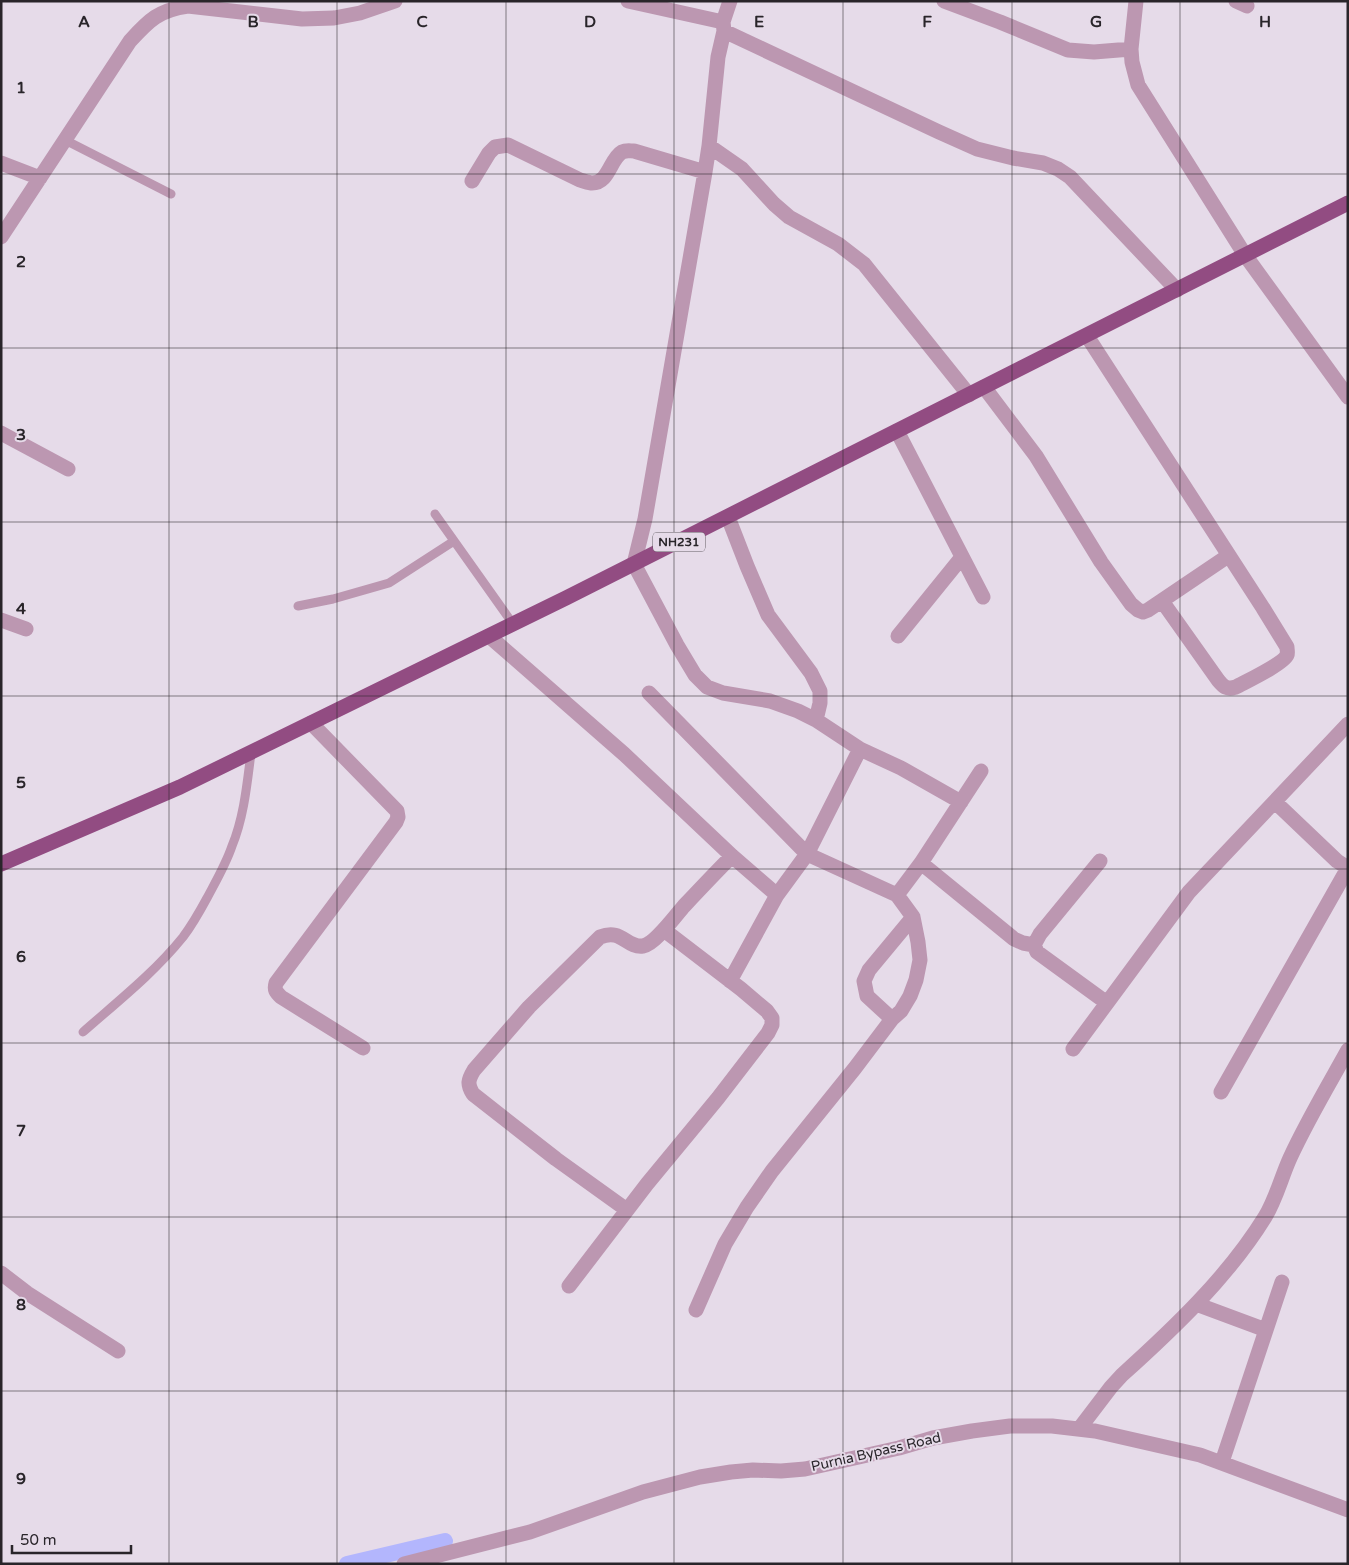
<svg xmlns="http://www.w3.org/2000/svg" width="1349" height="1565" font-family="'Varela Round',sans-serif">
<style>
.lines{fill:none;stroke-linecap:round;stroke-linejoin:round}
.canal{stroke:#b3b6fd;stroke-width:16}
.service{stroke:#bc97b1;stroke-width:9}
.minor{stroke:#bc97b1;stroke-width:15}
.trunk{stroke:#924c82;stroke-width:15}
.grid{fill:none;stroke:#29252a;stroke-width:1;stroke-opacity:0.55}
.labels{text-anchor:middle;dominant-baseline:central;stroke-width:4;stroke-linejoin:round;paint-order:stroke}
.shield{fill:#e6dbe9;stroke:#625c63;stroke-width:1}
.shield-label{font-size:12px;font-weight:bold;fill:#29252a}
.street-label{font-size:14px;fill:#29252a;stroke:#e6dbe9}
.grid-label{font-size:16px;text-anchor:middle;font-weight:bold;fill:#29252a;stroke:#e6dbe9;stroke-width:4;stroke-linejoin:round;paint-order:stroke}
</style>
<rect width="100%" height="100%" fill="#e6dbe9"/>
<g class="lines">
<!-- canal -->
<path class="canal" d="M347,1564L445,1541"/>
<!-- service -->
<path class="service" d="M65,140L171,194
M435,514L513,624
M298,606L333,599L389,583L454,541
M83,1032C117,1002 154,973 183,937C192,925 200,911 207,898C216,881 226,864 232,846C244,817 247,784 251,753"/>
<!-- minor -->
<path class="minor" d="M628,1L723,22
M730,1L723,22L724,31L718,57L709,146L705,172L645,519L634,564L677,645L695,675L707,687L723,693L770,701L798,711L816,720L860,749L901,768L961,802
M944,1L1000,22L1068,50L1094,52L1131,49
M1136,1L1131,49L1132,62L1138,85L1245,255L1348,397
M1236,1L1247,6
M724,31L939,132L977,149L1013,158L1043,163L1058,169L1070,177L1177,290
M709,146L742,169L774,204L789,217L838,244L864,264L969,395
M1,163L40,178
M472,181L489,153L495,147L508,145L580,180C584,181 589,183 592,183C609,183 610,159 622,152C626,150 630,151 634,151L705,172
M1,237L130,41C149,20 159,10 188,6L302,19L334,18L360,13L395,1
M1087,336L1263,608L1287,647C1287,650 1288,653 1287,655C1283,664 1245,682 1236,687C1226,690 1223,686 1218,680L1162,601
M984,387L1036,456L1101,562L1131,604L1138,610L1143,612L1148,610L1228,556
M897,431L983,597
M1,433L68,469
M728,517L747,566L768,615L811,673L820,691V703L816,720
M1,620L26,629
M489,636L624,754L732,856L777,895
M898,636L962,557
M649,693L807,854L897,895L913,917L918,942L920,960L916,980L910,996L901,1011L892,1019L855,1068L772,1171L747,1207L725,1244L696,1310
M311,723L397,811L398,817L396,822L276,983C274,990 276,992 281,997L363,1048
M1100,861L1040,934L1034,945L1037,952L1107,1003
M921,863L1014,939L1023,943L1034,945
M897,895L921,863L981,771
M730,981L777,895L807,854L860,749
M892,1019L867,996L864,981L869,970L913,917
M1073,1049L1189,892L1348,724
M1221,1092L1348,868L1337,861L1275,802
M627,1210L556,1159L473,1094C467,1084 468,1080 474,1070L529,1007L600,937C622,928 626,948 643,946C655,944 676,915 684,906C700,889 716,872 732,856
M1,1273L27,1293L118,1351
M569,1286L647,1184L718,1098L768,1033L772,1025V1018L767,1011L741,989L664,930
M1196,1304L1266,1330
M1079,1429L1111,1387L1122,1375C1173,1329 1228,1277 1265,1217C1276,1199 1281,1178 1290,1158C1307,1121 1328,1086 1348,1050
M1222,1462L1282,1282
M404,1564L530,1532L643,1492L700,1477L731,1472L753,1470L781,1471L805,1469L899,1448L933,1438L972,1431L1010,1426H1052L1095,1431L1200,1455L1348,1510"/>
<!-- trunk -->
<path class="trunk" d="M1,864L180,787L566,598L1348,203"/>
</g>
<!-- grid -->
<path class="grid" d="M169,1V1564M337,1V1564M506,1V1564M674,1V1564M843,1V1564M1012,1V1564M1180,1V1564M1,174H1348M1,348H1348M1,522H1348M1,696H1348M1,869H1348M1,1043H1348M1,1217H1348M1,1391H1348"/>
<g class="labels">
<!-- shield labels -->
<rect class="shield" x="653" y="532.5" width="52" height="19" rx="4"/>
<g class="shield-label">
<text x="679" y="542">NH231</text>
</g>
<!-- street labels -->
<g class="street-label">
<text transform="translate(876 1452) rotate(-13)">Purnia Bypass Road</text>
</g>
</g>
<g class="grid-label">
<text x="84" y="27">A</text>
<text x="253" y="27">B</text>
<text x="422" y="27">C</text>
<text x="590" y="27">D</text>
<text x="759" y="27">E</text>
<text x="927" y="27">F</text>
<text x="1096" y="27">G</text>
<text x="1265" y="27">H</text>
<text x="21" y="93">1</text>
<text x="21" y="267">2</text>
<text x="21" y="440">3</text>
<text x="21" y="614">4</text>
<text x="21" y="788">5</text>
<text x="21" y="962">6</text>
<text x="21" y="1136">7</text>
<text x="21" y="1310">8</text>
<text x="21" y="1484">9</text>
</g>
<!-- border -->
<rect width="1349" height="1565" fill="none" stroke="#29252a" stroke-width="5"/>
<!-- scale -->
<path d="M12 1545v8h119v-8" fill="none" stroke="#29252a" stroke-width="2.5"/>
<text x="20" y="1545" font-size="15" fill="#29252a" stroke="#e6dbe9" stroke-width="4" paint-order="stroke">50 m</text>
</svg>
